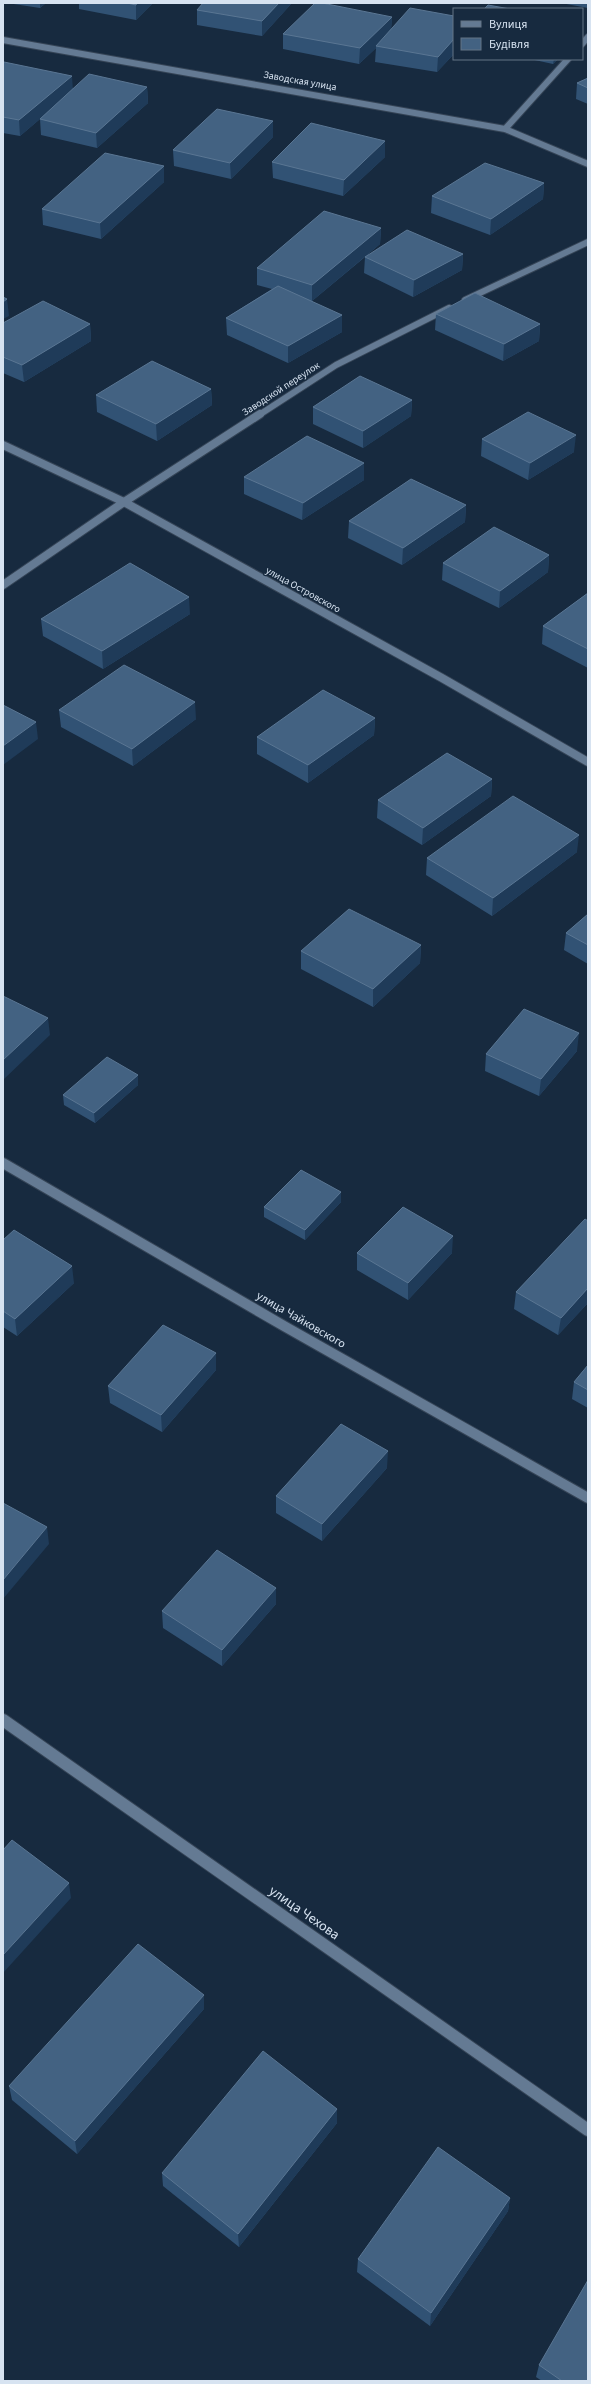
<svg xmlns="http://www.w3.org/2000/svg" width="591" height="2384" font-family="'Source Sans 3',sans-serif">
<style>
.lines{fill:none;stroke-linecap:round;stroke-linejoin:round}
.minor-far3-casing{stroke:#354456;stroke-width:8}
.minor-far2-casing{stroke:#354456;stroke-width:10}
.minor-far1-casing{stroke:#354456;stroke-width:12}
.minor-casing{stroke:#354456;stroke-width:14}
.minor-far3{stroke:#647a93;stroke-width:6}
.minor-far2{stroke:#647a93;stroke-width:8}
.minor-far1{stroke:#647a93;stroke-width:10}
.minor{stroke:#647a93;stroke-width:12}
.wall{fill:#315274}
.shaded-wall{fill:#1f3b59}
.building{fill:#436282;stroke:#5a7693}
.labels{text-anchor:middle;dominant-baseline:central;stroke-width:3;stroke-linejoin:round;paint-order:stroke}
.far-street-label{font-size:10px;fill:#d7e3f1;stroke:#172a3f}
.street-label{font-size:12px;fill:#d7e3f1;stroke:#172a3f}
.near-street-label{font-size:14px;fill:#d7e3f1;stroke:#172a3f}
</style>
<rect width="100%" height="100%" fill="#172a3f"/>
<g class="lines">
<defs>
<path id="minor-far3" d="M3,40L505,129L588,164
M582,44L588,37
M505,129L568,59
M465,300L588,242
M259,415L336,365L449,308"/>
<path id="minor-far2" d="M3,445L124,502L442,678L588,762
M3,585L124,502L260,414"/>
<path id="minor-far1" d="M3,1163L284,1326L588,1498"/>
<path id="minor" d="M3,1720L588,2130"/>
</defs>
<!-- minor-far3 casing -->
<use href="#minor-far3" class="minor-far3-casing"/>
<!-- minor-far2 casing -->
<use href="#minor-far2" class="minor-far2-casing"/>
<!-- minor-far1 casing -->
<use href="#minor-far1" class="minor-far1-casing"/>
<!-- minor casing -->
<use href="#minor" class="minor-casing"/>
<!-- minor-far3 -->
<use href="#minor-far3" class="minor-far3"/>
<!-- minor-far2 -->
<use href="#minor-far2" class="minor-far2"/>
<!-- minor-far1 -->
<use href="#minor-far1" class="minor-far1"/>
<!-- minor -->
<use href="#minor" class="minor"/>
</g>
<!-- wall -->
<path class="wall" d="M7,3H46L40,8Z
M79,3H153L136,20L79,9Z
M292,3L262,36L197,25V10Z
M561,3H588V8Z
M454,16V54L437,72L375,62L376,48L359,64L283,49V34L392,17L391,29Z
M530,59H558L553,64Z
M3,63L73,88L147,87L148,103L97,148L41,135L40,119L20,136L3,133Z
M588,78V104L576,99L577,83Z
M273,137L231,179L174,166L173,150Z
M385,157L343,196L273,178L272,162Z
M164,166V182L101,239L43,225L42,209Z
M544,183L543,199L490,235L431,213L432,196Z
M381,228L380,244L366,256L463,254L462,270L413,297L364,273L365,257L312,301L342,332L288,363L227,335L226,318L272,289L257,285V268Z
M436,314L540,324L539,341L503,361L435,330Z
M3,323L90,324L91,341L24,382L3,373Z
M211,389L212,405L157,441L97,412L96,395Z
M412,400L411,416L363,448L313,424V407Z
M482,439L574,452L528,480L481,456Z
M244,477L364,480L302,520L244,494Z
M466,505L465,522L402,565L348,538L349,521Z
M549,555L548,572L499,608L442,580L443,563Z
M588,593V668L542,644L543,626Z
M190,614L103,669L43,636L41,619Z
M59,710L196,719L133,766L61,727Z
M375,718L374,735L308,783L257,754V737Z
M492,779L491,796L422,845L377,818L378,800Z
M577,852L492,916L426,875L427,858Z
M588,914V964L564,950L566,933Z
M421,945L420,963L373,1007L301,969V951Z
M577,1051L539,1096L485,1071L486,1054Z
M138,1075V1085L95,1123L64,1105L63,1095Z
M341,1192V1202L305,1240L264,1217V1207Z
M588,1221V1303L558,1335L514,1309L516,1292Z
M3,1240L74,1283L17,1336L3,1327Z
M357,1253H452L408,1300L357,1270Z
M588,1365V1408L572,1399L574,1382Z
M216,1370L162,1432L110,1403L108,1386Z
M387,1468L322,1541L276,1513V1496Z
M276,1604L222,1666L163,1628L162,1611Z
M204,2009L77,2154L12,2100L9,2086Z
M337,2109V2123L239,2247L163,2186L162,2173Z
M510,2198L508,2211L430,2326L357,2272L358,2259Z
M539,2365L588,2381H542L536,2377Z"/>
<!-- shaded-wall -->
<path class="shaded-wall" d="M40,3H46L40,8Z
M137,3H153L136,20V5Z
M279,3H292L262,36V21Z
M392,17L391,32L376,46V48L359,64L360,48Z
M454,39V54L437,72L438,57Z
M554,59H558L553,64Z
M72,76L73,91L20,136L19,120Z
M147,87L148,103L97,148L96,133Z
M273,121V137L231,179L230,163Z
M385,141V157L343,196L344,180Z
M164,166V182L101,239L100,223Z
M544,183L543,199L490,235L491,219Z
M381,228L380,244L312,301V285Z
M463,254L462,270L413,297L414,280Z
M7,299L9,316L3,319V302Z
M342,315V332L288,363V346Z
M90,324L91,341L24,382L22,365Z
M540,324L539,341L503,361L504,344Z
M211,389L212,405L157,441L156,424Z
M412,400L411,416L363,448V431Z
M576,435L574,452L528,480L530,463Z
M364,463V480L302,520L303,503Z
M466,505L465,522L402,565L403,548Z
M549,555L548,572L499,608L500,591Z
M189,597L190,614L103,669L102,651Z
M195,702L196,719L133,766L132,749Z
M375,718L374,735L308,783V765Z
M36,722L38,739L3,765V746Z
M492,779L491,796L422,845L423,828Z
M579,835L577,852L492,916L493,898Z
M421,945L420,963L373,1007V989Z
M48,1018L50,1035L3,1080V1060Z
M579,1033L577,1051L539,1096L541,1079Z
M138,1075V1085L95,1123L94,1113Z
M341,1192V1202L305,1240V1230Z
M453,1236L452,1253L408,1300V1283Z
M72,1266L74,1283L17,1336L15,1319Z
M588,1288V1303L558,1335L561,1318Z
M216,1353V1370L162,1432L161,1415Z
M388,1451L387,1468L322,1541V1524Z
M47,1527L49,1544L3,1599V1580Z
M276,1588V1604L222,1666V1650Z
M69,1883L71,1898L3,1973V1955Z
M204,1995V2009L77,2154L75,2141Z
M337,2109V2123L239,2247L238,2234Z
M510,2198L508,2211L430,2326L431,2313Z"/>
<!-- building -->
<path class="building" d="M127,3H137L136,5Z
M203,3H279L262,21L197,10Z
M315,3H322L392,17L360,48L283,34Z
M488,5L510,9H484Z
M410,8L454,16V39L438,57L376,46Z
M4,62L72,76L19,120L3,117V63Z
M89,74L147,87L96,133L40,119Z
M588,78V88L577,83Z
M217,109L273,121L230,163L173,150Z
M311,123L385,141L344,180L272,162Z
M105,153L164,166L100,223L42,209Z
M485,163L544,183L491,219L432,196Z
M324,211L381,228L312,285L257,268Z
M407,230L463,254L414,280L365,257Z
M278,286L342,315L288,346L226,318Z
M475,293L540,324L504,344L436,314Z
M3,297L7,299L3,302Z
M43,301L90,324L22,365L3,357V323Z
M152,361L211,389L156,424L96,395Z
M360,376L412,400L363,431L313,407Z
M528,412L576,435L530,463L482,439Z
M307,436L364,463L303,503L244,477Z
M411,479L466,505L403,548L349,521Z
M494,527L549,555L500,591L443,563Z
M130,563L189,597L102,651L41,619Z
M588,593V649L543,626Z
M124,665L195,702L132,749L59,710Z
M323,690L375,718L308,765L257,737Z
M3,705L36,722L3,746Z
M447,753L492,779L423,828L378,800Z
M513,796L579,835L493,898L427,858Z
M349,909L421,945L373,989L301,951Z
M588,914V945L566,933Z
M3,996L48,1018L3,1060Z
M524,1009L579,1033L541,1079L486,1054Z
M107,1057L138,1075L94,1113L63,1095Z
M301,1170L341,1192L305,1230L264,1207Z
M403,1207L453,1236L408,1283L357,1253Z
M585,1219L588,1221V1288L561,1318L516,1292Z
M14,1230L72,1266L15,1319L3,1311V1240Z
M163,1325L216,1353L161,1415L108,1386Z
M588,1365V1390L574,1382Z
M341,1424L388,1451L322,1524L276,1496Z
M3,1503L47,1527L3,1580Z
M217,1550L276,1588L222,1650L162,1611Z
M12,1840L69,1883L3,1955V1850Z
M138,1944L204,1995L75,2141L9,2086Z
M263,2051L337,2109L238,2234L162,2173Z
M438,2147L510,2198L431,2313L358,2259Z
M588,2280V2381H562L539,2365Z"/>
<g class="labels">
<!-- far-street labels -->
<g class="far-street-label">
<text transform="translate(300 81) rotate(10)">Заводская улица</text>
<text transform="translate(281 389) rotate(-33)">Заводской переулок</text>
<text transform="translate(303 590) rotate(29)">улица Островского</text>
</g>
<!-- street labels -->
<g class="street-label">
<text transform="translate(301 1320) rotate(30)">улица Чайковского</text>
</g>
<!-- near-street labels -->
<g class="near-street-label">
<text transform="translate(304 1913) rotate(35)">улица Чехова</text>
</g>
</g>
<!-- border -->
<rect width="591" height="2384" fill="none" stroke="#d7e3f1" stroke-width="8"/>
<!-- legend -->
<rect x="453" y="8" width="130" height="52" fill="#172a3f" stroke="#647486"/>
<rect x="461" y="21" width="20" height="6" fill="#647a93" stroke="#647486"/>
<text x="489" y="28" font-size="12" fill="#d7e3f1">Вулиця</text>
<rect x="461" y="38" width="20" height="12" fill="#436282" stroke="#647486"/>
<text x="489" y="48" font-size="12" fill="#d7e3f1">Будівля</text>
</svg>
